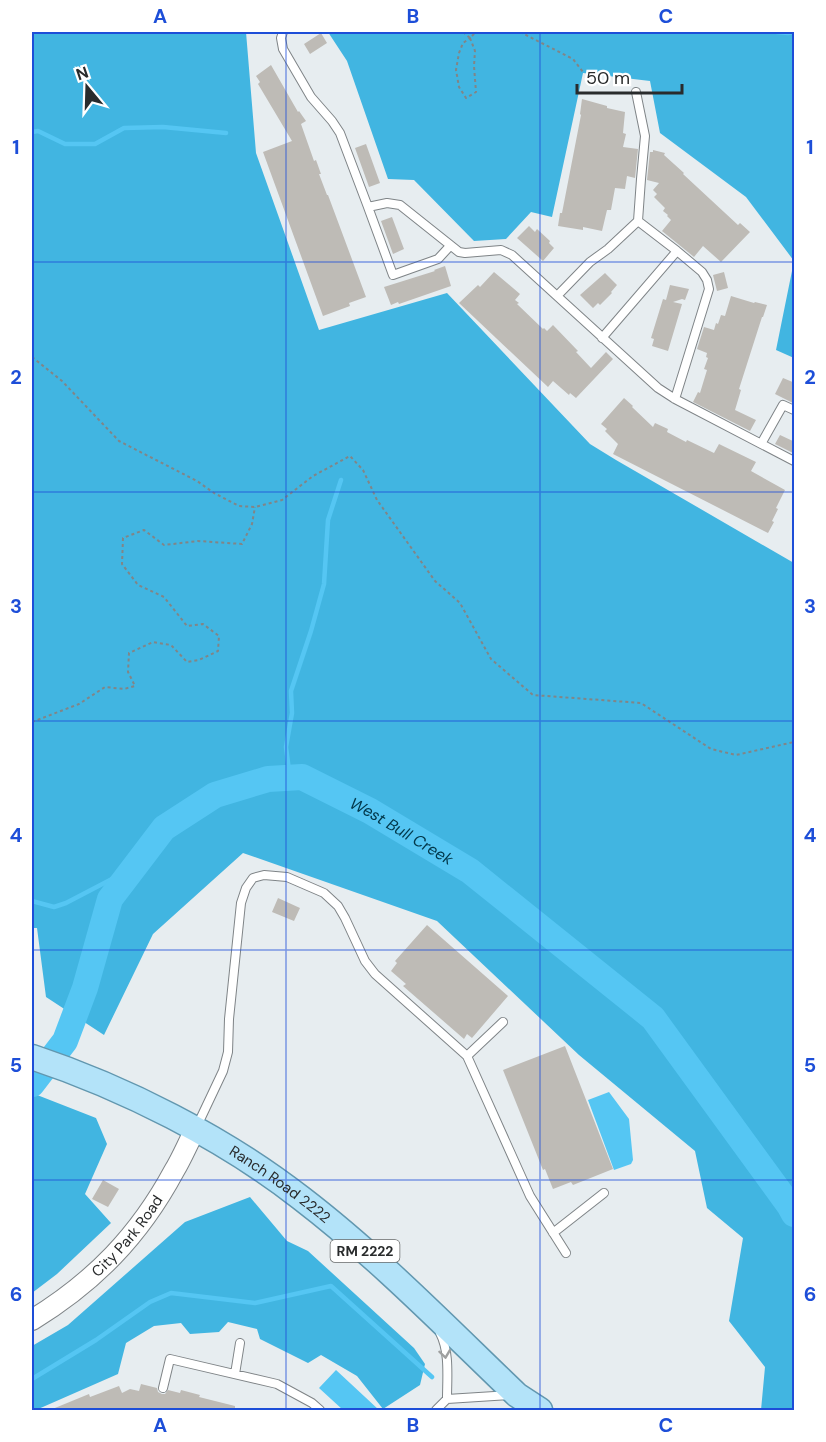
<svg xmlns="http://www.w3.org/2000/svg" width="826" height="1442" font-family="'DM Sans',sans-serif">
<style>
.forest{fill:#41b5e1}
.water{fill:#55c6f3}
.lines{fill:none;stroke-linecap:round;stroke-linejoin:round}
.stream{stroke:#55c6f3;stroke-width:4.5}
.river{stroke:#55c6f3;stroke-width:26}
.building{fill:#bebbb6}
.service-casing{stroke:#7f8487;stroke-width:10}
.tertiary-casing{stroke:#7f8487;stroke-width:22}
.primary-casing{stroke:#6297af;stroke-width:27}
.path{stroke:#818587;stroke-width:2;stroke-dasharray:3 3;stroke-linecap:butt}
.service{stroke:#fff;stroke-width:8}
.tertiary{stroke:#fff;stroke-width:20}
.primary{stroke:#b3e3f9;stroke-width:24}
.oneway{stroke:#9fa0a0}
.grid{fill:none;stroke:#1d4ed8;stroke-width:1.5;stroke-opacity:0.55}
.labels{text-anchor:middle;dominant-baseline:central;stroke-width:5;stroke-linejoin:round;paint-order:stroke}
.shield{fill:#fff;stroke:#696b6b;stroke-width:1.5}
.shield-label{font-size:14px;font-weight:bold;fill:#292b2c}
.street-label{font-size:15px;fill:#292b2c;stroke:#fff}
.water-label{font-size:16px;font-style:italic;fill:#023749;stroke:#fff}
.neatline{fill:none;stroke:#1d4ed8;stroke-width:2}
.grid-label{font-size:20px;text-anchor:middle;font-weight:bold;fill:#1d4ed8}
</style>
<rect width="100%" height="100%" fill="#e7edf0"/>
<!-- forest -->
<path class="forest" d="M32,32H246L256,153L319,330L447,293L590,444L616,460L794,563V1410H761L765,1367L729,1321L743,1238L707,1208L695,1151L579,1055L437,921L243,853L153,934L104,1035L46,997L37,928H32Z
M328,32H794V261L746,197L660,133L650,81L583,73L552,217L531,212L506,239L474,241L414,180L388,179L347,61Z
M794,261V358L776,350Z
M32,1093L96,1118L107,1144L85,1194L111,1223L57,1274L32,1293Z
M250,1197L287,1241L308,1251L414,1348L425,1364L420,1385L383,1409L357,1376L321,1355L308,1363L260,1339L257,1329L228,1322L219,1332L190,1334L181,1323L154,1326L126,1343L118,1374L36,1410H32V1346L68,1325L185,1222Z"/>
<!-- water -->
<path class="water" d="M609,1092L629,1119L633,1160L631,1164L614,1170L588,1100Z
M336,1370L379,1410H343L319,1388Z"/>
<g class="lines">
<!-- stream -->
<path class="stream" d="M777,32L788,33L793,32
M32,132L38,131L65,144H95L124,128L163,127L226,133
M290,778L286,747L292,713L291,691L311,631L324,584L328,520L341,480
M32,901L54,907L66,903L133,868
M32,1379L96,1340L150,1302L171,1293L255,1303L331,1286L432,1377"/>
<!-- river -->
<path class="river" id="s1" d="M32,1084L65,1041L85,988L110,899L164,828L215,795L268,779L302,777L370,811L470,871L653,1018L789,1205L794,1214"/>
</g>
<!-- building -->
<path class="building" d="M321,33L327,43L310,54L304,44Z
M271,65L298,112L299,111L306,121L301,124L314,161L316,160L321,174H319L327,195H328L366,297L349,303L350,306L323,316L263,152L292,141L258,84L260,82L256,76Z
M582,99L607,106V108L625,112L623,133L626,134L623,147L638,149L635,178L627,176L625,189L615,188L611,210H607L602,231L583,227V230L558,226L560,213H562L581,115L580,114Z
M366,144L380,183L369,187L355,148Z
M653,150L665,153L664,155L684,173L683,174L738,225L740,223L750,232L721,262L703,246L694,257L662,231L671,220L667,216L668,215L663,211L665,208L654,197L657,194L653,190L659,183L647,180L650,152H653Z
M392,217L404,249L393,254L381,221Z
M529,226L535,232L537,229L550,241L549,243L554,248L543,261L517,238Z
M445,266L451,286L399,304L398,302L391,305L384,287L435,271L434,270Z
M494,272L520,294L515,300L519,303L517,304L543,329L544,328L547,331L553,325L578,351L576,352L591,368L606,352L613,359L576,398L570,393L569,395L553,381L548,387L459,303L478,285L480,287Z
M724,272L728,288L717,291L713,275Z
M605,273L617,285L611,292L612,293L600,305L598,303L593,308L580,295Z
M670,285L689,289L685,300L682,299L673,302L682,304L668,351L652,346L654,339L651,338L663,299L666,300Z
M731,296L754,303L755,302L767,305L763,317H762L739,389L741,390L735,410L756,420L750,431L693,402L698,392L700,393L707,370L704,369L708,358L706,357L707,353L697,349L704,327L714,330L716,323L718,324L721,315L725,316Z
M783,378L795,383V404L775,394Z
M624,398L633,406L632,407L653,427L655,423L668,429L667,432L686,442L687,440L714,453L719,444L756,462L751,471L785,490L776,508L778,509L772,521L774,522L768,533L613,454L618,444L605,431L607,429L601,424Z
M780,435L795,442V454L775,444Z
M278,898L300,908L294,921L272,912Z
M427,925L508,996L472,1038L467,1034L464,1039L403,986L406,984L391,971L397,963L395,961Z
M565,1046L613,1169L573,1185L571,1182L553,1189L545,1169L543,1170L503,1070Z
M103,1180L119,1189L108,1207L92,1199Z
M141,1384L157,1388L158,1392L162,1394H165L168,1390L180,1393L181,1390L200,1395L199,1397L235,1406V1410H50L89,1394L90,1397L119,1386L122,1393L130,1389L139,1391Z"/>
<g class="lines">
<defs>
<path id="service" d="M283,32L281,38L283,49L311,97L332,121L340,133L368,207L387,203L400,205L459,252L465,253L501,250L512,255L658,388L675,399L794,461
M636,92L645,136L641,179L638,221
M368,207L393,275L438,259L450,246
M557,296L590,262L608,249L638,221L677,251L702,272L707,280L709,289L675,399
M602,338L677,251
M761,444L783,405L794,410
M467,1056L503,1022
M197,1126L223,1071L228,1052L229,1019L241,903L246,888L253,878L264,875L287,877L324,893L338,906L345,918L365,961L375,974L467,1056L530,1196L566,1253
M553,1233L604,1193
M440,1333C450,1352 447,1378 447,1399
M235,1374L240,1343
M163,1388L170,1359L277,1384L312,1403L320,1410
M436,1410L447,1399L511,1395"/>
<g id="tertiary">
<path id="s2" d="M32,1320C94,1282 139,1236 174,1171C182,1158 188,1143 195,1130"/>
</g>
<g id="primary">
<path id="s3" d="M32,1057C125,1088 224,1138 301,1198C378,1257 447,1328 517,1395L540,1410"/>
</g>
</defs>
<!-- service casing -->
<use href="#service" class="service-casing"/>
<!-- tertiary casing -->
<use href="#tertiary" class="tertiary-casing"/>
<!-- primary casing -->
<use href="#primary" class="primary-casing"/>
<!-- path -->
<path class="path" d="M463,32L470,38L476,32
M520,32L573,59L583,72
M470,38L475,51L474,66L476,92L466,98L459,87L456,70L459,53L463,43Z
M32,357L62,381L119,441L197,481L214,493L239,506L255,507L282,500L313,476L350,456L363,470L377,500L435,581L460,603L491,659L533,695L641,703L711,749L736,755L794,742
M32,722L79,704L105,687L124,689L135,686L128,672L129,653L153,642L171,645L187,662L199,660L218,651L219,636L203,624L187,626L164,597L138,585L122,564L123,538L144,530L164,545L198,541L242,544L252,524L255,507"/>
<!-- service -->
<use href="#service" class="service"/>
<!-- tertiary -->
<use href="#tertiary" class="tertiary"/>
<!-- primary -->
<use href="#primary" class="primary"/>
</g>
<!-- one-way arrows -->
<defs><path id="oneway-chevron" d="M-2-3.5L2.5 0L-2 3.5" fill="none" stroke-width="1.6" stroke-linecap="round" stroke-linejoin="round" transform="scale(1.5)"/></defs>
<use class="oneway" href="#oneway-chevron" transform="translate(445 1354) rotate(82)"/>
<!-- grid -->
<path class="grid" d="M286,32V1410M540,32V1410M32,262H794M32,492H794M32,721H794M32,950H794M32,1180H794"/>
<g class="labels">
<!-- shield labels -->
<rect class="shield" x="330.5" y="1240" width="69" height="22" rx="4.5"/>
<g class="shield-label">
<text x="365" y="1251">RM 2222</text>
</g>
<!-- street labels -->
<g class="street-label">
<text stroke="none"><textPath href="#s3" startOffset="280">Ranch Road 2222</textPath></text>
<text stroke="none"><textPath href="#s2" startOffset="128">City Park Road</textPath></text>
</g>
<!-- water labels -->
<g class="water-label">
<text stroke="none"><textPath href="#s1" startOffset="556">West Bull Creek</textPath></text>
</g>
</g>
<!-- border -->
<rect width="826" height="1442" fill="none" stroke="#ffffff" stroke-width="66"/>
<!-- north arrow -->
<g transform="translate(87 87) rotate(341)" stroke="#ffffff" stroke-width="4.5" paint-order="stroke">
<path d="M0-4.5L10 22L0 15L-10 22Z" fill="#292b2c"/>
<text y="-9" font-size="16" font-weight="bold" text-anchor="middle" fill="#292b2c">N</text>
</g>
<!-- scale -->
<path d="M577 84v9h105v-9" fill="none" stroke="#292b2c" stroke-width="3"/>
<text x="586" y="84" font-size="18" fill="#292b2c" stroke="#ffffff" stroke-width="4.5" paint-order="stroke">50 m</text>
<rect x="33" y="33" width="760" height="1376" class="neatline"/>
<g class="grid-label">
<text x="160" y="23">A</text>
<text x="413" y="23">B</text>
<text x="666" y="23">C</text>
<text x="16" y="154">1</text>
<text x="810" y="154">1</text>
<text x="16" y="384">2</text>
<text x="810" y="384">2</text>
<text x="16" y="613">3</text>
<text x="810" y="613">3</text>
<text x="16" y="842">4</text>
<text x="810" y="842">4</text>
<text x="16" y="1072">5</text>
<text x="810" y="1072">5</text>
<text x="16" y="1301">6</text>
<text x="810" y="1301">6</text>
<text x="160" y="1432">A</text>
<text x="413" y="1432">B</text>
<text x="666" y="1432">C</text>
</g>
</svg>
